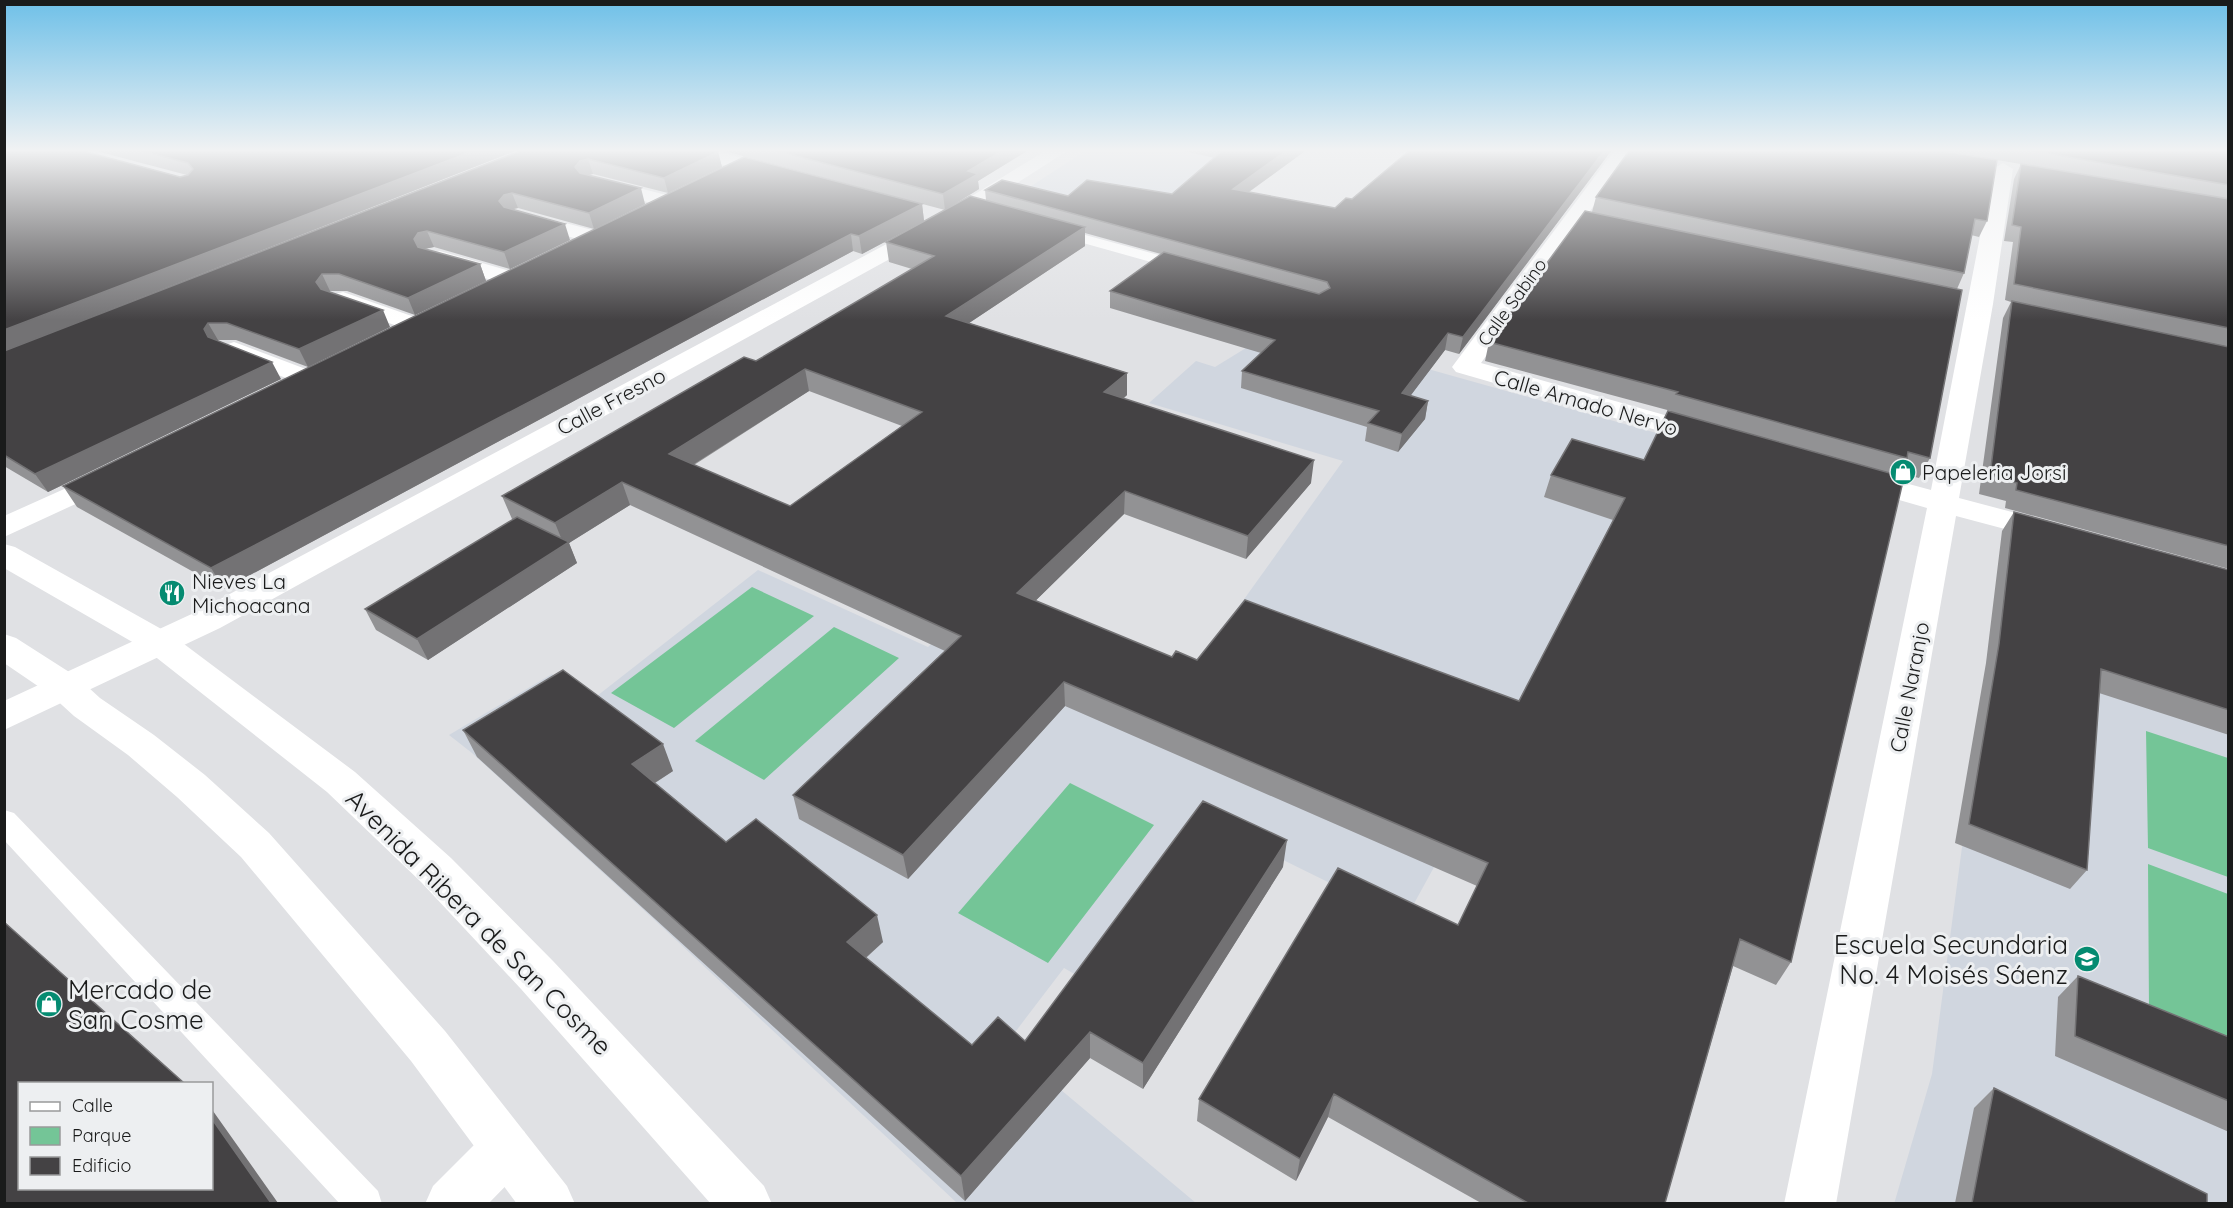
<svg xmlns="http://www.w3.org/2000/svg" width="2233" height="1208" font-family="Quicksand,sans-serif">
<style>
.built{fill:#d0d6df}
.green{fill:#74c597}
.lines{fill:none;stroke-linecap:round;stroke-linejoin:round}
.service{fill:#fff;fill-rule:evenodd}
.minor{fill:#fff;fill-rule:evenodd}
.secondary{fill:#fff;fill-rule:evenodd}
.wall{fill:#929294;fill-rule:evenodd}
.shaded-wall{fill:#737274}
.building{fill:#444244;stroke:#737274;stroke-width:1.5;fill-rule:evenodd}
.labels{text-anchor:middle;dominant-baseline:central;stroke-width:6;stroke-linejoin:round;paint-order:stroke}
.far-street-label{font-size:18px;fill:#1a1b1b;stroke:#edeff1}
.street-label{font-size:21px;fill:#1a1b1b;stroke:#edeff1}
.poi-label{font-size:21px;fill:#1a1b1b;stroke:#edeff1;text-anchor:start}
.near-street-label{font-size:26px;fill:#1a1b1b;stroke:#edeff1}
.near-poi-label{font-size:26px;fill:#1a1b1b;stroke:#edeff1;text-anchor:end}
</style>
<rect width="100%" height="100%" fill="#e0e1e4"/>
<!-- built -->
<path class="built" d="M1085,151H1263L1201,197L1347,302L996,209Z
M1314,337L1660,434L1515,718L1232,616L1343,461L1149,403L1196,361L1215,367L1259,340Z
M758,570L928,647L943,632L1450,838L1405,920L1202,820L1083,979L1064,968L1006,1044L1196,1203H957L661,926L472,753L449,735L552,674L588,703Z
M1996,590L2228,661V1203L1894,1204L1932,1074Z"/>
<!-- green -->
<path class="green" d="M752,587L814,616L674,728L611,693Z
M834,627L899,658L764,780L695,741Z
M2146,731L2228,758V877L2148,848Z
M1070,783L1154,825L1048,963L958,913Z
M2148,864L2228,894V1043L2149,1011Z"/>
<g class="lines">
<!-- service -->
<path class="service" d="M1056,227L1188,263L1191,266L1183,271L1051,234L1049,231Z
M4,810L14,813L378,1191L382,1204H340L4,840Z"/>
<!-- minor -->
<path class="minor" d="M685,151H716L783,169L786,173L776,179L687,155Z
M1045,151H1067L955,223L220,628L4,730V701L196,612L941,215Z
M1614,151H1633L1481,363L1714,429L1718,435L1714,441L1704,443L1694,441L1456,372L1452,367Z
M2003,163L2013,169L1993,304L1959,498L2061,525L2065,532L2061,539L2050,541L1956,516L1836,1204H1784L1927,508L1847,485L1842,479L1847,473L1857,470L1931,490L1993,169Z
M600,178L678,198L681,202L678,206L671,208L593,188L590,184L593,180Z
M523,212L604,233L607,238L604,243L596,244L516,222L513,218L516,214Z
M440,251L521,274L524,279L521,284L513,286L432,263L429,258L432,253Z
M343,292L426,321L429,326L426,331L417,333L335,304L331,299L335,294Z
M234,342L319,374L323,379L319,384L310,387L225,355L221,350L225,345Z
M111,468L121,471L126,477L121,483L4,537V516Z
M506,1124L524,1131L531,1149L524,1167L488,1204H425L433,1186L488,1131Z"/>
<!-- secondary -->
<path class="secondary" d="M4,544L15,547L172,635L355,772L451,858L553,961L764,1186L772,1204H711L521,989L421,882L327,792L148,651L4,568Z
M4,634L16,638L77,677L100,698L154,735L205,775L269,833L445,1031L567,1186L575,1204H517L411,1061L241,857L177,797L128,755L74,716L51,695L4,663Z"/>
</g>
<!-- wall -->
<path class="wall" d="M4,151L180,177L187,175L96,151H515L44,336L520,151L718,152L722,167L668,193L593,174L587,175L645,204L594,229L518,208L513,209L570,240L510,269L434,247L424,249L480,264L486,281L415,315L347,291H329L390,327L308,367L236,340H217L281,379L48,492L4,466Z
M724,151H1027L978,181L979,189L945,210Z
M1183,151H1305L1249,192L1335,208L1352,199L1409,151H1611L1459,354L1445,350L1410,396L1428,401L1425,419L1398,452L1365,441L1367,427L1241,388L1242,371L1261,353L1110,308V291L1161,254L1085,233V246L969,323L1127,373V395L1123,399L1311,483L1246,559L1124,514L1035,601L1172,657L1519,701L1613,520L1544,497L1551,475L1644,460L1671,411L1485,361L1489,342L1592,212L1596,197L1946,151H2229V569L2005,508L2006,501L1979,494L2003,318L2011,302L2005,300L2013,242L2004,241L2014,179L2021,164L1997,160L1987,221L1979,237L1971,235L1964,273L1957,289L1930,458L1919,478L1899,473L1898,476L1791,962L1776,985L1733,966L1665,1203H1481L1328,1117L1296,1181L1197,1121L1199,1099L1458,925L1477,886L1065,706L908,879L799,819L793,795L945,651L630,505L569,543L577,563L428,660L376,630L365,609L513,520L512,519L502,496L756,361L912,269L889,262L886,242L986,200L985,190L1068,196L1172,194L1215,158ZM809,391L902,426L790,506L694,465Z
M922,204L924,221L862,254L853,251L224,589L77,507L63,486Z
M2014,512L2229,570V735L2099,693L2087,870L2070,889L1955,843L1986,663L2002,531Z
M463,730L673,771L655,783L726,842L883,942L866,958L972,1045L1025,1041L1283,867L1143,1089L1090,1058L965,1201L477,757Z
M2078,976L2229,1037V1132L2055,1056L2058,997Z
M1994,1088L2207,1203H1955L1974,1108Z"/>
<!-- shaded-wall -->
<path class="shaded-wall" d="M473,151H515L4,351V330Z
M1002,151H1027L978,181L979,189L945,210L943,194L968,171Z
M1286,151H1305L1232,204L1233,189Z
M1604,151H1611L1459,354L1463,337Z
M718,152L722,167L668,193L664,178Z
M588,159L593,174L584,176L580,182L575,167L580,161Z
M641,188L645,204L594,229L589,213Z
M512,193L518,208L509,210L505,216L499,201L504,195Z
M922,204L924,221L862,254L859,236Z
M565,224L570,240L510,269L504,252Z
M1085,227V246L948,337L946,316Z
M427,231L434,247L424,249L420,255L414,239L418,233Z
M851,234L853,251L224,589L211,568Z
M480,264L486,281L415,315L408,298Z
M322,274L330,291L324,298L316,282Z
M383,310L390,327L308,367L299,349Z
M208,323L218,340L213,346L204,329Z
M1448,333L1445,350L1399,411L1402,393Z
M272,362L281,379L48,492L35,474Z
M805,369L809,391L675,476L669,454Z
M1127,373V395L1104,414V392Z
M1428,401L1425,419L1398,452L1402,434Z
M1314,460L1311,483L1246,559L1248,536Z
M622,482L630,505L569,543L577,563L428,660L417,639L564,545L555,523Z
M1125,491L1124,514L1019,617L1017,593Z
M1064,682L1065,706L908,879L903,855Z
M663,744L673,771L642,791L632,764Z
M1287,840L1283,867L1143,1089V1063Z
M877,915L883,942L854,968L847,942Z
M1090,1032V1058L965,1201L961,1176Z
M1334,1094L1328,1117L1296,1181L1300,1159Z
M212,1109L213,1111L278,1203H271L212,1119Z"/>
<!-- building -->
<path class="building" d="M4,151H83L180,177L188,175L193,169L188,163L142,151H473L4,330Z
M520,151H715L718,152L664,178L588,159L580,161L575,167L580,173L641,188L589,213L512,193L504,195L499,201L504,207L565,224L504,252L427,231L418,233L414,239L418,247L480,264L408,298L339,274H322L316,282L321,289L383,310L299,349L227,323H208L204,329L208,337L272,362L35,474L4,455V351Z
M777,151H1002L968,171L978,174L943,194Z
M1222,151H1286L1233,189L1335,208L1346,198L1352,199L1409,151H1604L1463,337L1448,333L1402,393L1428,401L1402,434L1368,423L1379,411L1242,371L1275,340L1110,291L1164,252L1319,294L1330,288L1327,282L985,190L1002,180L1068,196L1087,180L1172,194Z
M1629,151H1943L1997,160L1987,221L1975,219L1964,273L1596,197Z
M2034,151H2229V185Z
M744,157L922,204L859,236L851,234L211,568L63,486Z
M2021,164L2229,199V328L2014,284L2021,227L2012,225Z
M970,196L1085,227L946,316L1127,373L1104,392L1314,460L1248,536L1125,491L1017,593L1172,657L1176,651L1197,660L1245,600L1519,701L1625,498L1551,475L1572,439L1644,460L1668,411L1904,477L1791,962L1740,939L1665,1203H1528L1334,1094L1300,1159L1199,1099L1338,868L1458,925L1488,863L1064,682L903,855L793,795L961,636L622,482L555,523L502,496L744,357L756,361L934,256L886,242ZM805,369L922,412L790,506L669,454Z
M1585,211L1962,290L1930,458L1908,452L1907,458L1676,394L1678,392L1489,342Z
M2012,301L2229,347V546L2016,490L2017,483L1990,475Z
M2014,512L2229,570V710L2101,669L2087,870L1969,824L1999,644Z
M517,517L569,542L417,639L365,609Z
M563,670L663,744L632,764L726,842L756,819L877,915L847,942L972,1045L998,1017L1025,1041L1203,801L1287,840L1143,1063L1090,1032L961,1176L463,730Z
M4,922L184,1083H20V1188H212V1119L271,1203H4Z
M2078,976L2229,1037V1101L2075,1036Z
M1994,1088L2207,1194V1203H1972Z"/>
<!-- sky -->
<linearGradient id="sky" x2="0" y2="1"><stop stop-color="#6ec0e8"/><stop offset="0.47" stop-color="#f1f2f3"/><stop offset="1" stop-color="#f1f2f3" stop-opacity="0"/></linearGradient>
<rect width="2233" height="320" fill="url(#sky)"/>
<!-- icons -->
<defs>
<symbol id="shop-disc" viewBox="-11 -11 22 22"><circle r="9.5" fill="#058b71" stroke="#edeff1"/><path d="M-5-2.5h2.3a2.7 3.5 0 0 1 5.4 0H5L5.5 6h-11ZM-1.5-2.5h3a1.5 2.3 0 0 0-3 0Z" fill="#fff"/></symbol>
<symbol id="restaurant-disc" viewBox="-11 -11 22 22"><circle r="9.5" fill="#058b71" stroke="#edeff1"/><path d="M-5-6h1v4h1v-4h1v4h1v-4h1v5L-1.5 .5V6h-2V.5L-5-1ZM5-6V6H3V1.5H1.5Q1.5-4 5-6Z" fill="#fff"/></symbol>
<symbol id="school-disc" viewBox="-11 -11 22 22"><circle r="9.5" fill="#058b71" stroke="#edeff1"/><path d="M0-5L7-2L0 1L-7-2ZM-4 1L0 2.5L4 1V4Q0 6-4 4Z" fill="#fff"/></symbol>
</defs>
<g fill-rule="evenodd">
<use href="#shop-disc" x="1888" y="457" width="30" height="30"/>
<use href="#restaurant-disc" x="157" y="578" width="30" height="30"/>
<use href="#school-disc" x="2072" y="944" width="30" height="30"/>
<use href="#shop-disc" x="34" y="989" width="30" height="30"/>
</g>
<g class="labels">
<!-- far-street labels -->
<g class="far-street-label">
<text transform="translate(1512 302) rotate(-54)">Calle Sabino</text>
</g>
<!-- street labels -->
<g class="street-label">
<text transform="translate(611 401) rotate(-28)">Calle Fresno</text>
<text transform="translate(1586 402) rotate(16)">Calle Amado Nervo</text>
<text transform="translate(1909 687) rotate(-79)">Calle Naranjo</text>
</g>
<!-- poi labels -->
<g class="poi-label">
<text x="1922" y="472">Papeleria Jorsi</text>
<text x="192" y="581">Nieves La<tspan x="192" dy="24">Michoacana</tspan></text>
</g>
<!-- near-street labels -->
<g class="near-street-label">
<text transform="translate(479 922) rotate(45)">Avenida Ribera de San Cosme</text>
</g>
<!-- near-poi labels -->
<g class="near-poi-label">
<text x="2068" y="944">Escuela Secundaria<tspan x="2068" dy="30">No. 4 Moisés Sáenz</tspan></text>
<text x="68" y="989" text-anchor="start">Mercado de<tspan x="68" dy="30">San Cosme</tspan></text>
</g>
</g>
<!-- border -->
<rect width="2233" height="1208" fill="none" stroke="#1a1b1b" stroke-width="12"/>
<!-- legend -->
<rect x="18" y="1082" width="195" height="108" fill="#edeff1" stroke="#999a9b" stroke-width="1.5"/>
<rect x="30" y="1102" width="30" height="9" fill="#ffffff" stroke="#999a9b" stroke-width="1.5"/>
<text x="72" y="1112" font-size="18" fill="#1a1b1b">Calle</text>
<rect x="30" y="1127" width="30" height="18" fill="#74c597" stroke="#999a9b" stroke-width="1.5"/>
<text x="72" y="1142" font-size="18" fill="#1a1b1b">Parque</text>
<rect x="30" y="1157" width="30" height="18" fill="#444244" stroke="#999a9b" stroke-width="1.5"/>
<text x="72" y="1172" font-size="18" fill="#1a1b1b">Edificio</text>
</svg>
